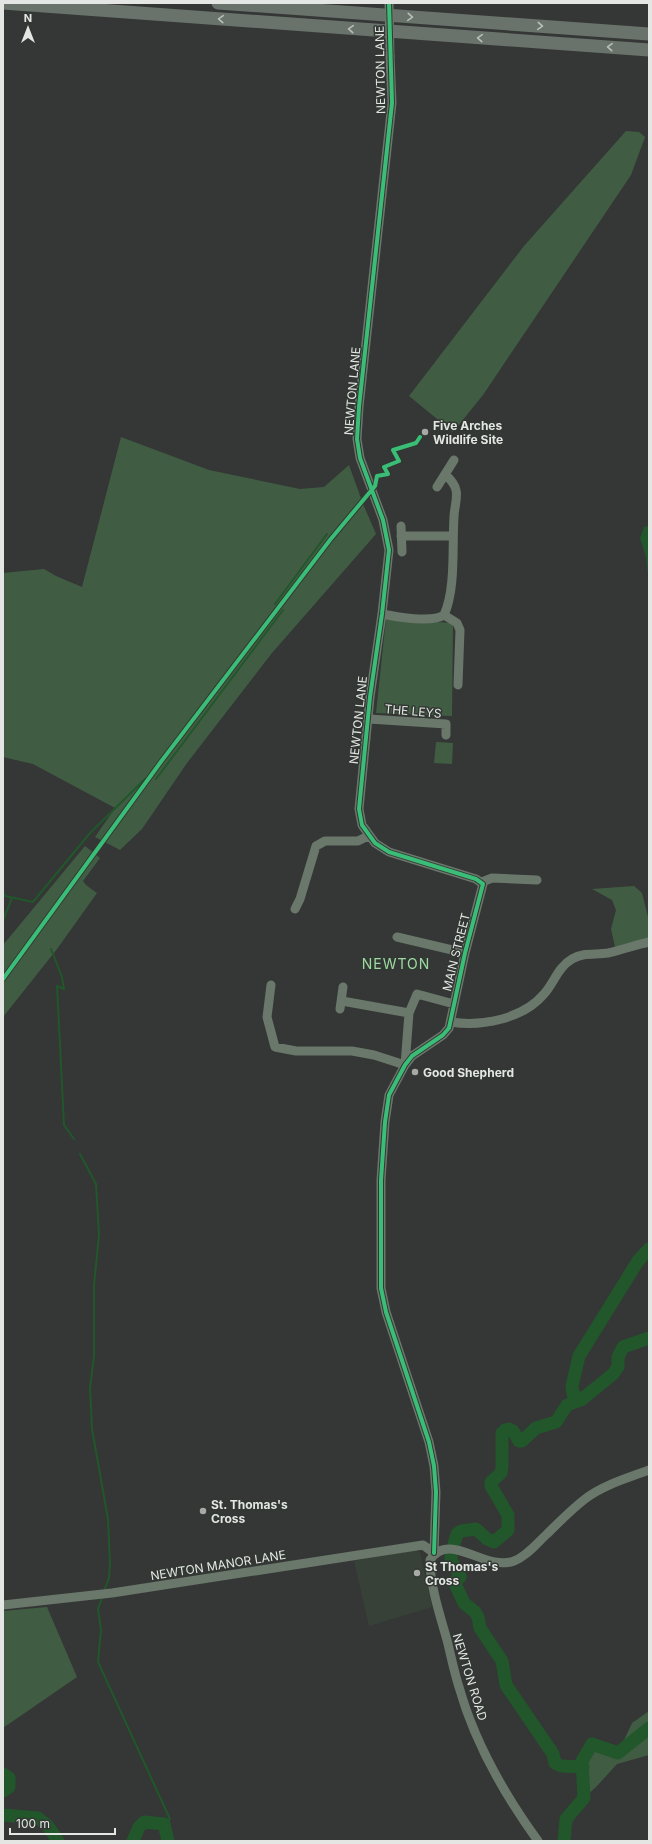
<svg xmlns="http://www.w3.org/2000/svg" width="652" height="1844" font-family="Inter,sans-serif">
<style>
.built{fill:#374138}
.green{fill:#405d43}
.water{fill:#21572a}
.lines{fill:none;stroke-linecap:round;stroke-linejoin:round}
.stream{stroke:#21572a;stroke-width:2}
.river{stroke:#21572a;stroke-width:13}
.minor{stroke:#6a776b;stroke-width:9}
.highway{stroke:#6a736b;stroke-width:13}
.minor-bridge{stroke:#6a776b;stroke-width:9}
.cycleway-casing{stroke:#333834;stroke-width:6}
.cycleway{stroke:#3abd76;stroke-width:4}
.oneway{stroke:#b9beb9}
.poi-dot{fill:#a6a9a6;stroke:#333834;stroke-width:1.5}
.labels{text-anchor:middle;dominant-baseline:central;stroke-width:3;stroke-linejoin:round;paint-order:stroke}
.street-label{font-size:12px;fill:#e3e6e3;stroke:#333834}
.poi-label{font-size:12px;font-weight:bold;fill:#e3e6e3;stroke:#333834;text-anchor:start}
.quarter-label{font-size:14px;letter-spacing:1px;fill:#9ddaa2;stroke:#333834}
</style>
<rect width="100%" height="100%" fill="#343735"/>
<!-- built -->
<path class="built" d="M414,1550L420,1552L432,1607L369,1626L354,1561Z"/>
<!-- green -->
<path class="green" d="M626,131L639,132L645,137L631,175L483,395L453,432L409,396L524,246Z
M121,437L209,470L300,489L324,487L349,465L363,504L376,534L272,653L187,763L142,829L120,850L95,837L115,808L33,764L3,757V573L44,569L56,576L82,587Z
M386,619L453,623L452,716L376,713Z
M436,742L453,743L452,764L434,763Z
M85,846L100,858L83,881L86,885L97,893L57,949L3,1017V945Z
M634,886L642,893L649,921V940L615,947L611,929L616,910L612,900L592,889Z
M47,1607L77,1677L3,1728V1611Z
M649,1711V1755L617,1764L596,1787L584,1798L582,1761L592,1744L618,1753L632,1723Z"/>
<!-- water -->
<path class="water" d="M649,526V584L646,557L640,538L644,527Z"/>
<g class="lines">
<!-- stream -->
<path class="stream" d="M275,604L327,534
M156,779L283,610
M3,891L5,896L33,902L90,833L145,779H147
M3,920L12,898
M51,949L62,977L64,989L57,986L64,1125L74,1139
M80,1154L96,1184L99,1235L94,1285V1356L90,1388L92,1429L108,1519L110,1563L109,1578L104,1591
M102,1598L98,1609L101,1630L98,1662L170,1819L164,1824"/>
<!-- river -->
<path class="river" d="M581,1400L613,1374L618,1367V1357L623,1347L649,1338
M454,1544L457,1534L461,1531L476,1529L487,1539L494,1542L508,1530V1515L491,1486V1482L501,1473L502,1467V1433L505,1430L509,1429L513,1431L519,1441H522L536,1428L556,1422L567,1405L581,1400L573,1394L572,1386L579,1356L638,1261L649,1249
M451,1557C451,1565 459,1569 460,1577L456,1580V1586L464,1603L475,1612L478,1617L480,1628L502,1661L506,1685L553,1754L555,1763L561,1766L583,1767
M3,1774L9,1778V1787L3,1791
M3,1815L38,1818L48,1826L58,1841
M133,1841L139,1827L144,1822L164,1824L168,1841
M564,1841L566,1819L584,1798L582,1761L592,1744L618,1753L649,1728"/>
<!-- minor -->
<path class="minor" d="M390,56L392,103L359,407L357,439L360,458L383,520L389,550L382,614L370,697L359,809L362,825L375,843L389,852L476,879L483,884L465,953L449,1028L443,1035L412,1056L405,1065L389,1095L385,1122L381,1180V1288L386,1312L429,1442L434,1466L436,1492L434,1553
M437,487L454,460
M401,526L402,552
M401,536H453
M382,614C397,617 432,623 444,615
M444,615C456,589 452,546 454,517C454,509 458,498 456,490C455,484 450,479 446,475
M444,615L457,623L460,630L458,685
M369,719L446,724V735
M482,882L492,878L537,880
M295,909L300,899L316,846L325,841H358L368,836
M397,937L465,953
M271,985L267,1017L275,1047L296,1051H352L374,1055L405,1065L409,1013L417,994L454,1004
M342,1001L409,1013
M340,1009L343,987
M451,1022C481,1027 523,1019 544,994C554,983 558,967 572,959C584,952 595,955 608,953C622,950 635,945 649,942
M3,1605L112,1593L423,1545L434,1553
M538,1841C504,1794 475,1744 459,1687C454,1672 451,1656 447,1640C440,1615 430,1586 430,1560C450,1530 485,1572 514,1561C527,1556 537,1543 547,1534C559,1522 572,1509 585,1499C603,1485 628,1478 649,1470"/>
<!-- highway -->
<path class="highway" d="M3,3L649,50
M218,3L649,34"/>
<!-- minor-bridge -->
<path class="minor-bridge" d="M389,3L390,56"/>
<defs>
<path id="cycleway" d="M389,3L392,103L359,407L357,439L360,458L383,520L389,550L382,614L370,697L359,809L362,825L375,843L389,852L476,879L483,884L465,953L449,1028L443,1035L412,1056L405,1065L389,1095L385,1122L381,1180V1288L386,1312L429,1442L434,1466L436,1492L434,1553
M3,979L160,763L330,540L375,486L377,476L388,474L384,467L399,461L393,450L416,443L420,437"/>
</defs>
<!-- cycleway casing -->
<use href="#cycleway" class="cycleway-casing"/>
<!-- cycleway -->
<use href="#cycleway" class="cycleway"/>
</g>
<!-- one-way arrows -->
<defs><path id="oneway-chevron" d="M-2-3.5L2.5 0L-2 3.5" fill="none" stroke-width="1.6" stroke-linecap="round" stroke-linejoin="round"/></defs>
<g class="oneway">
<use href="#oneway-chevron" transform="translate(410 17) rotate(4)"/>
<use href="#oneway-chevron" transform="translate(221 19) rotate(-176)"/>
<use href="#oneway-chevron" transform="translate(540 26) rotate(4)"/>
<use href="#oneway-chevron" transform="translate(351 29) rotate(-176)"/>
<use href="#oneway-chevron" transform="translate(480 38) rotate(-176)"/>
<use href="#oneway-chevron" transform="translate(610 47) rotate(-176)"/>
</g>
<!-- markers -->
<g class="poi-dot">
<circle cx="425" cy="432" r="4"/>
<circle cx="415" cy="1072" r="4"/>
<circle cx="203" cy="1511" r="4"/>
<circle cx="417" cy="1573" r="4"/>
</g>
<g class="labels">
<!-- street labels -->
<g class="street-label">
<text transform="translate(380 70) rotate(-91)">NEWTON LANE</text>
<text transform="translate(352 391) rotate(-85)">NEWTON LANE</text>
<text transform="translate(413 711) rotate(5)">THE LEYS</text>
<text transform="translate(358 720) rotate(-84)">NEWTON LANE</text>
<text transform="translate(456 952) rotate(-76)">MAIN STREET</text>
<text transform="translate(218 1565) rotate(-9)">NEWTON MANOR LANE</text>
<text transform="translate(470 1677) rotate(73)">NEWTON ROAD</text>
</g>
<!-- poi labels -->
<g class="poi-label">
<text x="433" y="425">Five Arches<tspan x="433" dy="14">Wildlife Site</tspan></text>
<text x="423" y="1072">Good Shepherd</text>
<text x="211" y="1504">St. Thomas's<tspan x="211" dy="14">Cross</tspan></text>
<text x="425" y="1566">St Thomas's<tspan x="425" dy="14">Cross</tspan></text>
</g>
<!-- quarter labels -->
<g class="quarter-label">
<text x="396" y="963">NEWTON</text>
</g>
</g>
<!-- border -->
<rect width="652" height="1844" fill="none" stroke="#e3e6e3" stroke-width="8"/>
<!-- north arrow -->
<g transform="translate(28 28)" stroke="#333834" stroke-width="3" paint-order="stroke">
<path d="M0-3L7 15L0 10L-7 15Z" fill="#e3e6e3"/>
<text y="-6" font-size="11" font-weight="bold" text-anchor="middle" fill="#e3e6e3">N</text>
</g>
<!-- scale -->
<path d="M10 1828v6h105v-6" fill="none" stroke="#e3e6e3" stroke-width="2"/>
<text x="16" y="1828" font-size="12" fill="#e3e6e3" stroke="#333834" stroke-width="3" paint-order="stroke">100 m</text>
</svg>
